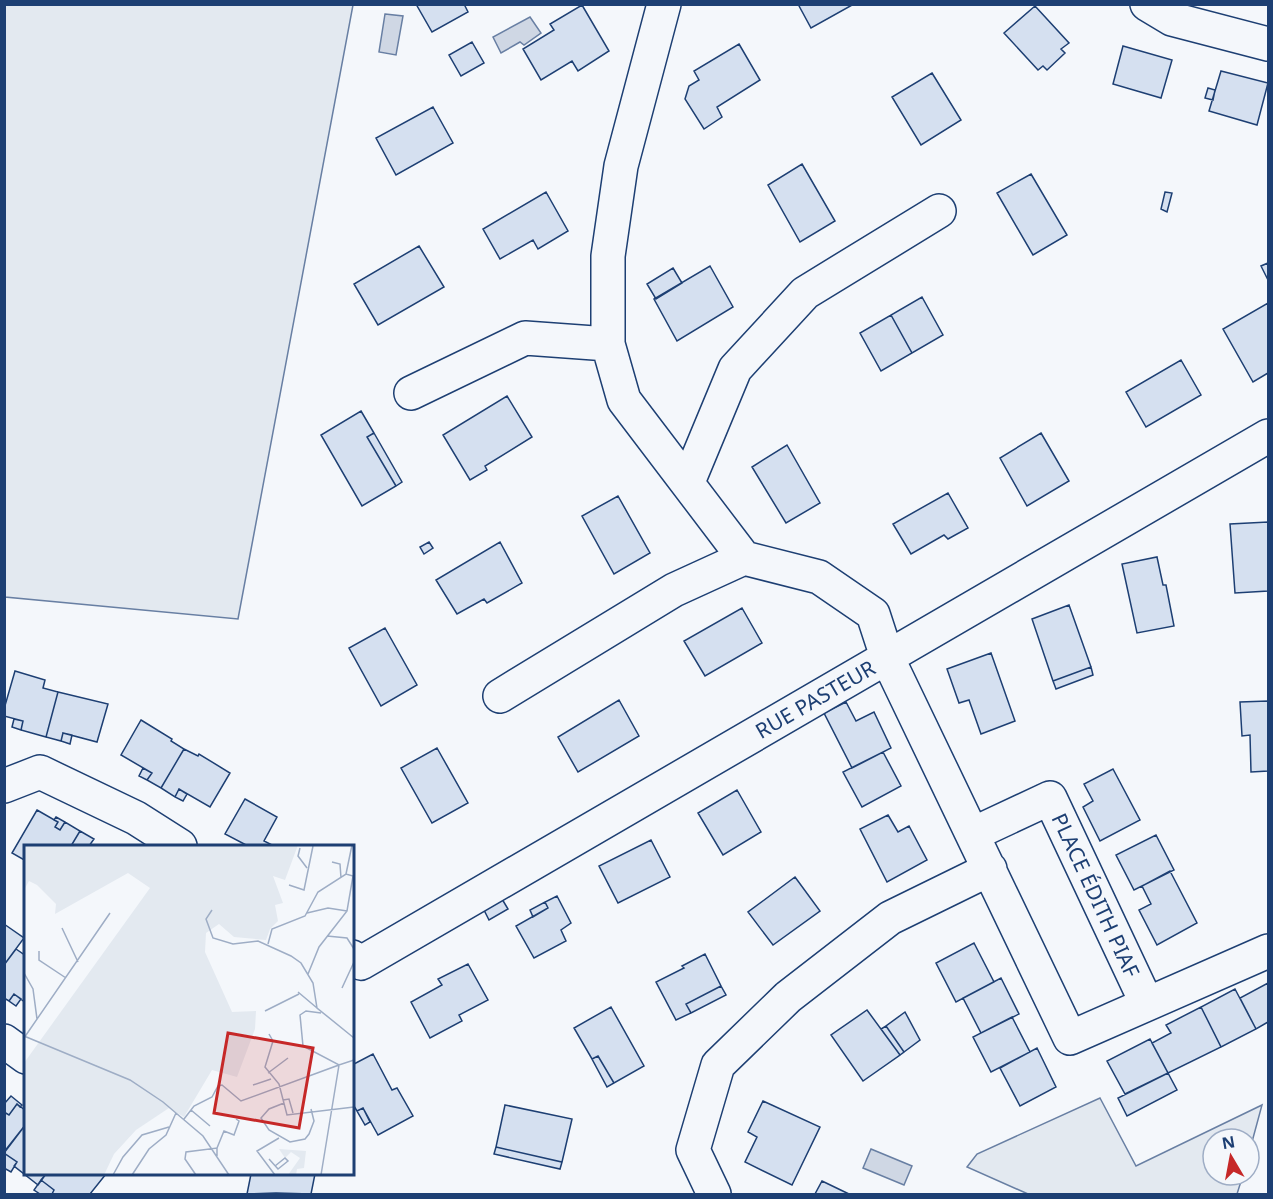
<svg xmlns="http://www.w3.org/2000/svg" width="1273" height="1199" font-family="'Noto Sans',sans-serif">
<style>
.green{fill:#e3e9f0;stroke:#687fa3;stroke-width:1.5}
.water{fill:#cfd7e4;stroke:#687fa3;stroke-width:1.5}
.building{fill:#d5e0f0;stroke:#1d3f73;stroke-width:1.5}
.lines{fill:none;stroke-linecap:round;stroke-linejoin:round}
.minor-casing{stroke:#1d3f73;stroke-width:36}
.minor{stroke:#f4f7fb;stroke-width:33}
.labels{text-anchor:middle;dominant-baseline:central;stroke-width:4.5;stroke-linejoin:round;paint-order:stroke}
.street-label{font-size:21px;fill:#1d3f73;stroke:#f4f7fb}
.inset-road{fill:none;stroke:#9eadc5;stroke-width:1.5}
.view{fill:#c62828;fill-opacity:0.15;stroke:#c62828;stroke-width:3}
.inset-edge{fill:none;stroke:#1d3f73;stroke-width:3}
</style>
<rect width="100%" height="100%" fill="#f4f7fb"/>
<!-- green -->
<path class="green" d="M4,5H353L238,619L5,597Z
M1100,1098L1136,1166L1262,1105L1249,1153V1139H1213V1175H1243L1237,1194H1028L967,1167L977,1154Z"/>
<!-- water -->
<path class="water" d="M385,14L403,16L396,55L379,52Z
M530,17L541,33L524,45L520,42L501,53L493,37Z
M871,1149L912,1166L904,1185L863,1168Z"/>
<!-- building -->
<path class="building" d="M416,4H464L468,12L432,32Z
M798,4H854L811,28Z
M582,5L609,51L578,71L572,61L541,80L523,49L554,30L550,24Z
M1035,6L1069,43L1061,49L1065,53L1047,70L1043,66L1038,70L1004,33Z
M472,42L484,63L461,76L449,55Z
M739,44L760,80L717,107L722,117L704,129L685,99L689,86L699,80L694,71Z
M1123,46L1172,60L1161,98L1113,84Z
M1221,71L1268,83L1257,125L1209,111Z
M932,73L961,120L921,145L892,97Z
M1208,88L1215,90L1213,100L1205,98Z
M433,107L453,143L396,175L376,138Z
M802,164L835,221L800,242L768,185Z
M1031,174L1067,235L1033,255L997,193Z
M546,192L568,231L538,249L533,240L500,259L483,229Z
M1165,192L1172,193L1167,212L1161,209Z
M419,246L444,287L378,325L354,284Z
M1268,263V280L1261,266Z
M710,266L733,307L677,341L654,299Z
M673,268L682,283L656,299L647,284Z
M922,297L943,335L912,353L891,315Z
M1268,303V373L1253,382L1223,329Z
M891,315L912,353L881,371L860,333Z
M1181,360L1201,395L1146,427L1126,392Z
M507,396L532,437L485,466L487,470L470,480L443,435Z
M361,411L374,433L367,437L396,486L362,506L321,435Z
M374,433L402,482L396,486L367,437Z
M1041,433L1069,481L1027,506L1000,458Z
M787,445L820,503L786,523L752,467Z
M948,493L968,528L948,539L944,535L911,554L893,524Z
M618,496L650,553L614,574L582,516Z
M1268,522V591L1235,593L1230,524Z
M429,542L433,548L424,554L420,547Z
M500,542L522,583L487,603L484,599L457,614L436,580Z
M1157,557L1163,585H1166L1174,626L1137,633L1122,564Z
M1069,605L1091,667L1053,681L1032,619Z
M742,608L762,643L705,676L684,641Z
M385,628L417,685L381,706L349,648Z
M991,653L1015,721L981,734L969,700L959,703L947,669Z
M1091,667L1093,675L1056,689L1053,681Z
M15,671L45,680L43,688L58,692L46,737L21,730L23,721L4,716V709Z
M58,692L108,704L97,742L63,733L61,741L46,737Z
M619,700L639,736L578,772L558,737Z
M1268,701V771L1251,772L1250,735L1242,736L1240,702Z
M846,702L856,721L874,712L891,748L852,768L824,713Z
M14,719L23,721L21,730L12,727Z
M141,720L172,739L171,741L184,749L161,788L147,780L152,773L121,755Z
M63,733L72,735L70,744L61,741Z
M437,748L468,803L432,823L401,768Z
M184,749L198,756L199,754L230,773L210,807L179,789L175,797L161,788Z
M883,752L901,786L862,807L843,772Z
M143,768L152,773L147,780L139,776Z
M1113,769L1140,820L1100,841L1083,807L1093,801L1084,784Z
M179,789L187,794L183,801L175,797Z
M737,790L761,832L723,855L698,813Z
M245,799L277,817L264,841L274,846H248L225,834Z
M37,810L58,822L55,827L60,830L65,822L80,831L71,846H26V861L12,853Z
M888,815L898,832L909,826L927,860L887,882L860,829Z
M56,817L65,822L60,830L55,827L58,822L54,820Z
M80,831L94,839L89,846H71Z
M1156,835L1174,870L1134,890L1116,855Z
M651,840L670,877L618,903L599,866Z
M1170,871L1197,923L1157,945L1139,910L1151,904L1142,886Z
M795,877L820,911L773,945L748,912Z
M557,896L571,923L561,930L566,941L534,958L516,926L548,908L545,902Z
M502,899L508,909L489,920L484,910Z
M545,902L548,908L533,917L530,910Z
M4,924L24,938L4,965Z
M974,943L994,982L956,1002L936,963Z
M16,949L26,956V1003L14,994L9,1001L4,998V965Z
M705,954L721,986L686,1004L691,1013L676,1020L656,982L684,968L682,966Z
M468,964L488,1000L459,1015L462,1021L430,1038L411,1002L442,985L438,979Z
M1001,978L1019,1014L981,1033L963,998Z
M1268,983V1022L1256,1029L1240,998Z
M721,986L726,995L691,1013L686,1004Z
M1235,989L1256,1029L1221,1047L1201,1007Z
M14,994L21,999L16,1006L9,1001Z
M611,1007L644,1066L614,1083L598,1056L592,1059L574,1028Z
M1201,1007L1221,1047L1168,1073L1152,1043L1171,1033L1166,1025Z
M867,1010L900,1055L863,1081L831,1035Z
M905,1012L920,1040L904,1052L886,1026Z
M1012,1017L1030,1052L991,1072L973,1037Z
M886,1026L904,1052L900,1055L881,1029Z
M1150,1039L1168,1073L1125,1094L1107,1061Z
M1037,1048L1056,1087L1020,1106L1000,1068Z
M373,1054L392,1090L397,1088L413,1116L378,1135L363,1108L357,1111L352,1103V1065Z
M598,1056L614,1083L607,1087L592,1059Z
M1168,1073L1177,1090L1127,1116L1118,1098Z
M11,1096L22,1105L20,1107L17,1104L9,1115L4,1112V1104Z
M763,1101L820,1127L792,1185L745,1162L757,1137L748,1132Z
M17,1104L26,1111V1124L4,1152V1112L9,1115Z
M505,1105L572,1119L562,1162L496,1147Z
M363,1108L370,1122L365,1125L357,1111Z
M26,1124V1174H46L38,1185L14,1166L17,1162L4,1153Z
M496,1147L562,1162L560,1169L494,1154Z
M4,1153L17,1162L11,1172L4,1168Z
M46,1174H106L90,1194H52L54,1190L41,1180Z
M251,1174H315L311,1194L276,1193L247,1194Z
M41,1180L54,1190L52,1194H40L34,1190Z
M822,1181L849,1194H815Z"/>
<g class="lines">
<defs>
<path id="minor" d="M664,4L621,166L608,256V344L624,400L744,558L819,577L873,614L887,657L1070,1038L1268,951
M1147,4L1172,19L1268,44
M411,393L525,338L608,344
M688,482L735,369L805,293L939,211
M500,696L674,590L744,558
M4,786L40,772L136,818L180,846
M973,834L1050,798L1147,1004
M352,957L361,963L1268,436
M4,1041L26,1057
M714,1194L693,1150L718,1065L788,997L890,918L990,869"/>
</defs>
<!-- minor casing -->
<use href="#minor" class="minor-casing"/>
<!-- minor -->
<use href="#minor" class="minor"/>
</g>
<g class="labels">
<!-- street labels -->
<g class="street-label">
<text transform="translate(815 699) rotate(-30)">RUE PASTEUR</text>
<text transform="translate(1096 895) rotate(65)">PLACE ÉDITH PIAF</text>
</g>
</g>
<!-- overview -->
<g transform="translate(24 845)">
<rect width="330" height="330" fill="#f4f7fb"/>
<path d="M0,0H274L261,35L249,31L259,58L251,60L254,76L246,84L242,95L210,92L195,79L182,88L181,107L208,167L232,166L231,184L213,232L188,225L160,272L145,263L112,285L90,309L80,330H0V218L126,43L104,28L31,69L32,59L13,40L5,36L0,45ZM255,304L282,306L280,323L273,324L272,330H264L276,313L267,307L261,313Z" fill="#e3e9f0"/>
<path class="inset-road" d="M276,3L274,11L283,23M308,17L316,19L317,33M322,29L328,0M265,40L280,45L289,1M188,65L182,74L189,93L209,99L234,96L267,111L277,118L289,138L293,163L330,193M283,68L304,63L323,66M38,83L54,117M303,91L323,93L330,104M244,99L248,84L281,71L294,47L322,29L329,31L323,66L295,102L284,129M15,106V115L42,133M0,128L9,144L13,174M318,143L330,117M274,147L293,163M241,166L275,149M297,168L282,166L276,170L279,201L315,220L330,215M245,189L249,196L241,222L255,239L263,270L330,262M0,191L106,235L139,257L179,291L205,330M0,193L86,68M244,228L264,213M229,240L247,234M259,255L265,254L269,268M260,258L245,264L237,273L245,285L266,297L281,294L285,289L290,276L287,264M167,265L186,281M160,274L170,261L188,252L194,241L198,240L217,256L315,220L297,330M193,303L200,286L210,290L215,276L212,274M245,314L254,324L264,316L261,313L251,321M89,330L99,312L118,290L145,282M108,330L125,304L142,290L152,268M172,330L161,314L162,307L193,303V311M251,330L233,306L255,293"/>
<path class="view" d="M204,188L289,203L275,283L190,268Z"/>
<rect width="330" height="330" class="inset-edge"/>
</g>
<!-- border -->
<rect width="1273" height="1199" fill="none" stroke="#1d3f73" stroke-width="12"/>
<!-- north arrow -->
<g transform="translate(1231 1157) rotate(350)"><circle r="28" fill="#f4f7fb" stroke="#9eadc5" stroke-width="1.5"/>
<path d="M0-4.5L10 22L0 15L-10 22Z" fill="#c62828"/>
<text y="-9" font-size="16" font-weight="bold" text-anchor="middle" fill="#1d3f73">N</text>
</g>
</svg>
